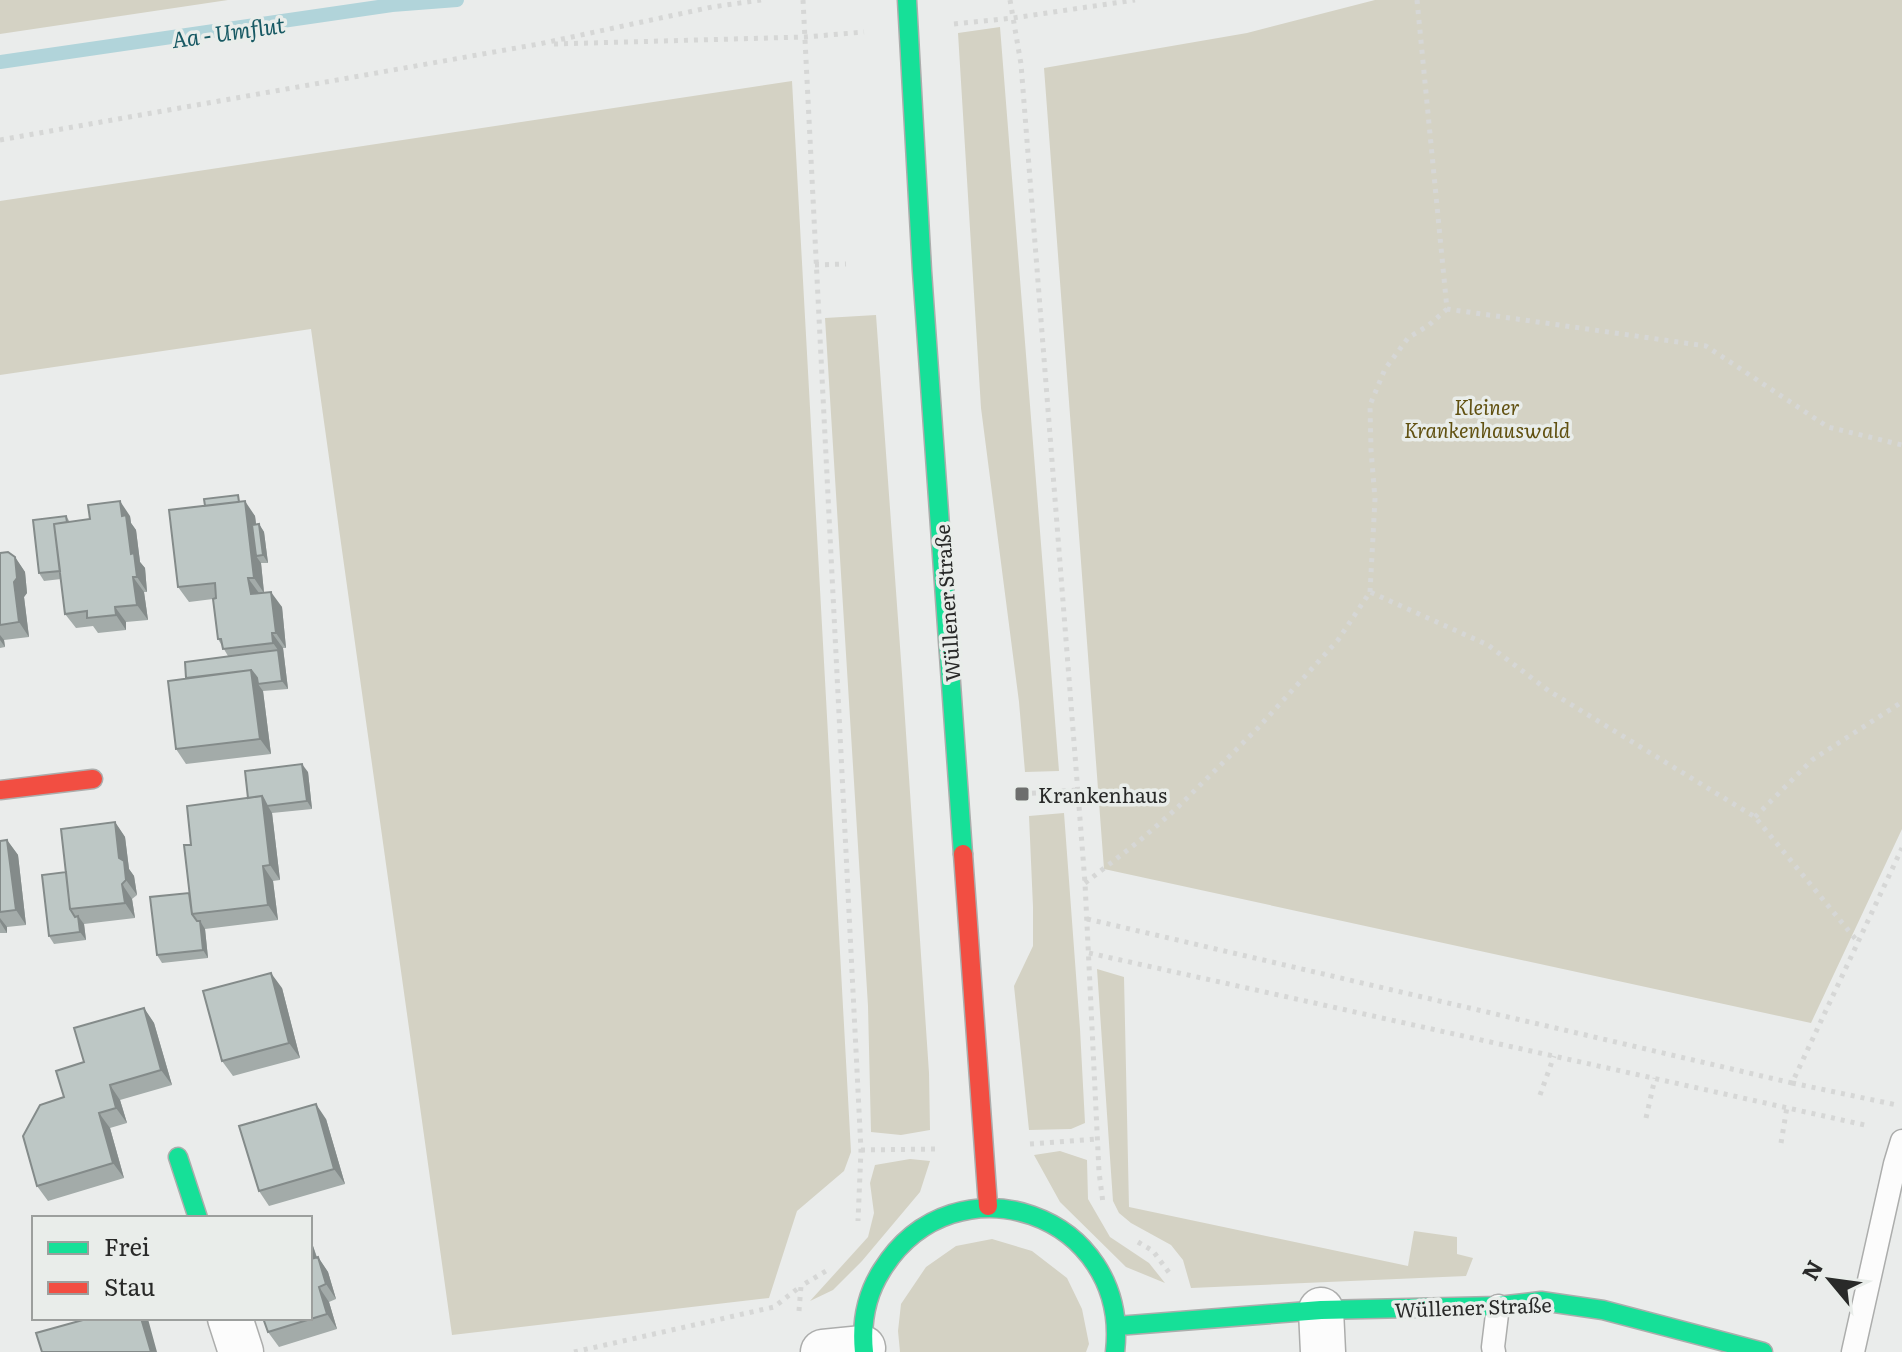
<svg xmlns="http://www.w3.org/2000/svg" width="1902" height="1352" font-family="Literata,serif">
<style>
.green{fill:#d4d2c4}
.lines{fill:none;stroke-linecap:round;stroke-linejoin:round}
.stream{stroke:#b1d4da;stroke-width:14}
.lane-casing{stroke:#acadac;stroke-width:25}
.street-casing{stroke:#acadac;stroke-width:47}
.fast-casing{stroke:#acadac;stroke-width:21}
.jam-casing{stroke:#acadac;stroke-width:21}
.path{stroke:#d6d7d6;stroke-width:5;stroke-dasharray:4 6;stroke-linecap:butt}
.lane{stroke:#fcfcfc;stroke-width:22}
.street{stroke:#fcfcfc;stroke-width:44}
.fast{stroke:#16e098;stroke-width:18}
.jam{stroke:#f24e42;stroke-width:18}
.wall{fill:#a3aba9}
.shaded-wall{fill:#848b8a}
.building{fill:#bdc7c5;stroke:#848b8a;stroke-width:2}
.poi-dot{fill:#6d6e6d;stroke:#e9edea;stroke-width:3}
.labels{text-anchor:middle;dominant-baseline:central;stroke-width:7;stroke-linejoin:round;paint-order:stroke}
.park-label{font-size:20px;font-style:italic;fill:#615111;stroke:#e9edea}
.street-label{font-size:20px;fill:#292a29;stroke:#e9edea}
.poi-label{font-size:20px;fill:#292a29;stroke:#e9edea;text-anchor:start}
.water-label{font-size:22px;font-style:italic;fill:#175963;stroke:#e9edea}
</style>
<rect width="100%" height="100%" fill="#eaeceb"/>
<!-- green -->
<path class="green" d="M0,0H228L0,34Z
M1375,0H1902V829L1811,1023L1104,869L1044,68L1247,33Z
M1000,27L1059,771L1025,772L1019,702L981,408L958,33Z
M792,81L851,1152L844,1171L797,1211L769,1298L452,1335L311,329L0,375V201Z
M876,315L902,674L929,1073L930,1130L901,1135L871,1132L868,1006L825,318Z
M1064,813L1080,1029L1085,1123L1071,1129L1029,1130L1014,986L1033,946V907L1029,816Z
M1097,969L1124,977L1129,1207L1408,1266L1414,1231L1457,1237V1254L1473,1258L1466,1276L1191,1288L1183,1260L1171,1245L1131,1223L1119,1213L1113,1201Z
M1060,1151L1087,1160L1088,1199L1110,1237L1149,1263L1165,1283L1126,1267L1060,1202L1034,1155Z
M910,1159L930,1161L920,1192L862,1261L833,1290L810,1301L868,1237L874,1213L870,1183L875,1165Z
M992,1239L1032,1251L1067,1278L1082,1309L1089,1344L1086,1352H900L898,1331L901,1304L926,1267L956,1246Z"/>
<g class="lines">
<!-- stream -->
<path class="stream" d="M0,62L392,5L457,0"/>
<defs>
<path id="lane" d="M1494,1352L1493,1347L1498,1306
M1853,1352L1895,1164L1902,1141"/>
<path id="street" d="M1321,1310L1323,1352
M230,1318L241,1352
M823,1352L863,1348"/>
<path id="fast" d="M907,0L922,271L963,854
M178,1157L198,1218
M1117,1326L1321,1310L1498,1306L1541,1301L1603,1310L1763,1352
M864,1352C861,1323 866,1295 882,1270C955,1153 1131,1214 1115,1352"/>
<path id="jam" d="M0,790L93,779
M963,854L988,1206"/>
</defs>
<!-- lane casing -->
<use href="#lane" class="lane-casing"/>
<!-- street casing -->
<use href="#street" class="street-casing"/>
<!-- fast casing -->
<use href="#fast" class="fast-casing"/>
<!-- jam casing -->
<use href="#jam" class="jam-casing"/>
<!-- path -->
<path class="path" d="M803,0L861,1150L858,1221
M1010,0L1021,64L1085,883L1099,1172L1103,1203
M1417,0L1447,309L1706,346L1828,427L1902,445
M954,24L1013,18L1135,0
M554,44L805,37L864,32
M0,140L539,44L712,7L761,0
M815,265L846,264
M1370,592L1375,499L1371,450L1370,405L1385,369L1408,338L1429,325L1447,309
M1022,794L1077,790
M1755,817L1812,760L1902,702
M1085,883L1138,842L1176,809L1257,729L1338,640L1370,592L1488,645L1549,691L1755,817L1858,942
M1087,919L1792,1083L1902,848
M1089,953L1869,1126
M1792,1083L1897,1105
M1540,1095L1554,1056
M1646,1118L1655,1078
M1781,1143L1787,1107
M1030,1144L1097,1139
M861,1150L940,1149
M1138,1242L1153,1251L1170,1274
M799,1311L801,1286L826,1271
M574,1352L774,1307L801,1286"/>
<!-- lane -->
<use href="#lane" class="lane"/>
<!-- street -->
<use href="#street" class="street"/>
<!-- fast -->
<use href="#fast" class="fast"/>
<!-- jam -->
<use href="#jam" class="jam"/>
</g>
<!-- wall -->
<path class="wall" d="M243,502L255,516L256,524H259L264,532L268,563H261L264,592L282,607L286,648H283L288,689L263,691L271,754L186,764L176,749L186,678L228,656L218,639L213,599L189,602L178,587Z
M66,516L70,522L130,516L131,523L136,530L140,562L145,568L147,592H144L148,620L126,622V630L98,633L93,626L76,628L65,614L61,579L44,581L39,573Z
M0,553L15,557L25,572L27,593L24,597L29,637L4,640L5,647L0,648Z
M308,772L312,809L272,813L280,880L273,881L278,920L205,929L208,958L162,963L157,955L189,893L191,845L248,798Z
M115,822L125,837L129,869L134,876L137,895L132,899L135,918L84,924L86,940L54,944L49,936L66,872Z
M7,840L18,855L26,925L7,927V933H0V841Z
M282,988L300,1058L233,1076L222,1061Z
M144,1008L154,1023L172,1085L120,1100L127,1123L110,1128L124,1178L48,1201L37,1186L64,1097L84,1062Z
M326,1119L345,1184L269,1206L259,1191Z
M310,1242L313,1246L317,1257H318L328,1272L336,1299L329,1302L337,1329L279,1347L268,1332L310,1318Z"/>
<!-- shaded-wall -->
<path class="shaded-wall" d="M120,501L130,516L131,523L136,530L140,562L145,568L147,592L137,577L122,516Z
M245,501L255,516L260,556H256L261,563L264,593L254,578Z
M259,524L264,532L268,563L263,555Z
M15,557L25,572L27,593L24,597L29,637L19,622L14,582Z
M133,577L144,592L148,620L137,605Z
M248,578L259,593L251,594Z
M271,592L282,607L286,648L276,633Z
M115,607L126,622V630L116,615Z
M272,633L283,648L288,689L282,681L278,650L273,643Z
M0,635L4,640L5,647L0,640Z
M251,670L261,684H258L263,691L271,754L260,739Z
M302,764L308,772L312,809L307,801Z
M262,796L272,813L280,880L270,865Z
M115,822L125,837L129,869L134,876L137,895L126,880L119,858Z
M7,840L18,855L26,925L16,910Z
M263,866L273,881L278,920L268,905Z
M122,884L132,899L135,918L125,903Z
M78,916L84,924L86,940L80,932Z
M0,918L7,927V933L0,922Z
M200,921L205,929L208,958L203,950Z
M271,973L282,988L300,1058L289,1043Z
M144,1008L154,1023L172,1085L161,1070Z
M110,1085L120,1100L127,1123L116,1108Z
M316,1104L326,1119L345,1184L334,1169Z
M99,1113L110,1128L124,1178L113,1163Z
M310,1242L313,1246L322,1274L311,1259Z
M318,1257L328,1272L336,1299L326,1284Z
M319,1287L329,1302L337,1329L327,1314Z
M141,1318H147L148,1319L157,1352H151Z"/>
<!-- building -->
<path class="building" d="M238,495L239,502L205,506L204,499Z
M120,501L122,516L126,515L131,554L134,553L137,577H133L137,605L115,607L116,615L87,618V611L65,614L54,524L90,519L88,505Z
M245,501L254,578H248L251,594L271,592L276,633H272L273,643L223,649L221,639H218L213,599L216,598L215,583L178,587L169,510Z
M66,516L67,522L54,524L60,571L39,573L33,520Z
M259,524L263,555L256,556L252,525Z
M8,552L15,557L17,578L14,582L19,622L0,625V553Z
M278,650L282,681L258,684L257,678L251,670L186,678L185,662Z
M251,670L260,739L176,749L168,681Z
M302,764L307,801L267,806L262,796L248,798L245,771Z
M262,796L270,865L263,866L268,905L192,914L184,845H191L187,806Z
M115,822L119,858L124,861L126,880L122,884L125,903L70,909L61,829Z
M7,840L16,910L0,912V841Z
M66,872L70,909L75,917L78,916L80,932L49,936L42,875Z
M189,893L192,914L197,921H200L203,950L157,955L150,897Z
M271,973L289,1043L222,1061L203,991Z
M144,1008L161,1070L110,1085L116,1108L99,1113L113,1163L37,1186L23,1136L40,1105L64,1097L56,1071L84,1062L74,1028Z
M316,1104L334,1169L259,1191L239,1126Z
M310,1255L311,1259L318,1257L326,1284L319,1287L327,1314L268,1332L263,1318H310Z
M90,1318H141L151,1352H42L36,1333Z"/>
<!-- markers -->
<rect class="poi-dot" x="1014" y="786" width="16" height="16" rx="4"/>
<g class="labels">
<!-- park labels -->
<g class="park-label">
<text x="1487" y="406">Kleiner<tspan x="1487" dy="23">Krankenhauswald</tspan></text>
</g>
<!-- street labels -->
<g class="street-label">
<text transform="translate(946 603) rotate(-94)">Wüllener Straße</text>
<text transform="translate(1473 1306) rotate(-2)">Wüllener Straße</text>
</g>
<!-- poi labels -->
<g class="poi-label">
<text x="1038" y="794">Krankenhaus</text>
</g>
<!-- water labels -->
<g class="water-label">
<text transform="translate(228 31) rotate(-8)">Aa - Umflut</text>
</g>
</g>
<!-- legend -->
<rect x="32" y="1216" width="280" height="104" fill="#e9edea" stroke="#9c9f9d" stroke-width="2"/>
<rect x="48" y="1242" width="40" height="12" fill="#16e098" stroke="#9c9f9d" stroke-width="2"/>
<text x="104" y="1256" font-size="24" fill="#292a29">Frei</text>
<rect x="48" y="1282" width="40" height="12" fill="#f24e42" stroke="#9c9f9d" stroke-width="2"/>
<text x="104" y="1296" font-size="24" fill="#292a29">Stau</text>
<!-- north arrow -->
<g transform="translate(1830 1280) rotate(299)" stroke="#e9edea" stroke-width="6" paint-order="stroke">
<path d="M0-6L14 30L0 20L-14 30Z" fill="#292a29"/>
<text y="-12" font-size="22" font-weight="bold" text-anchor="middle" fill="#292a29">N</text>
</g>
</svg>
